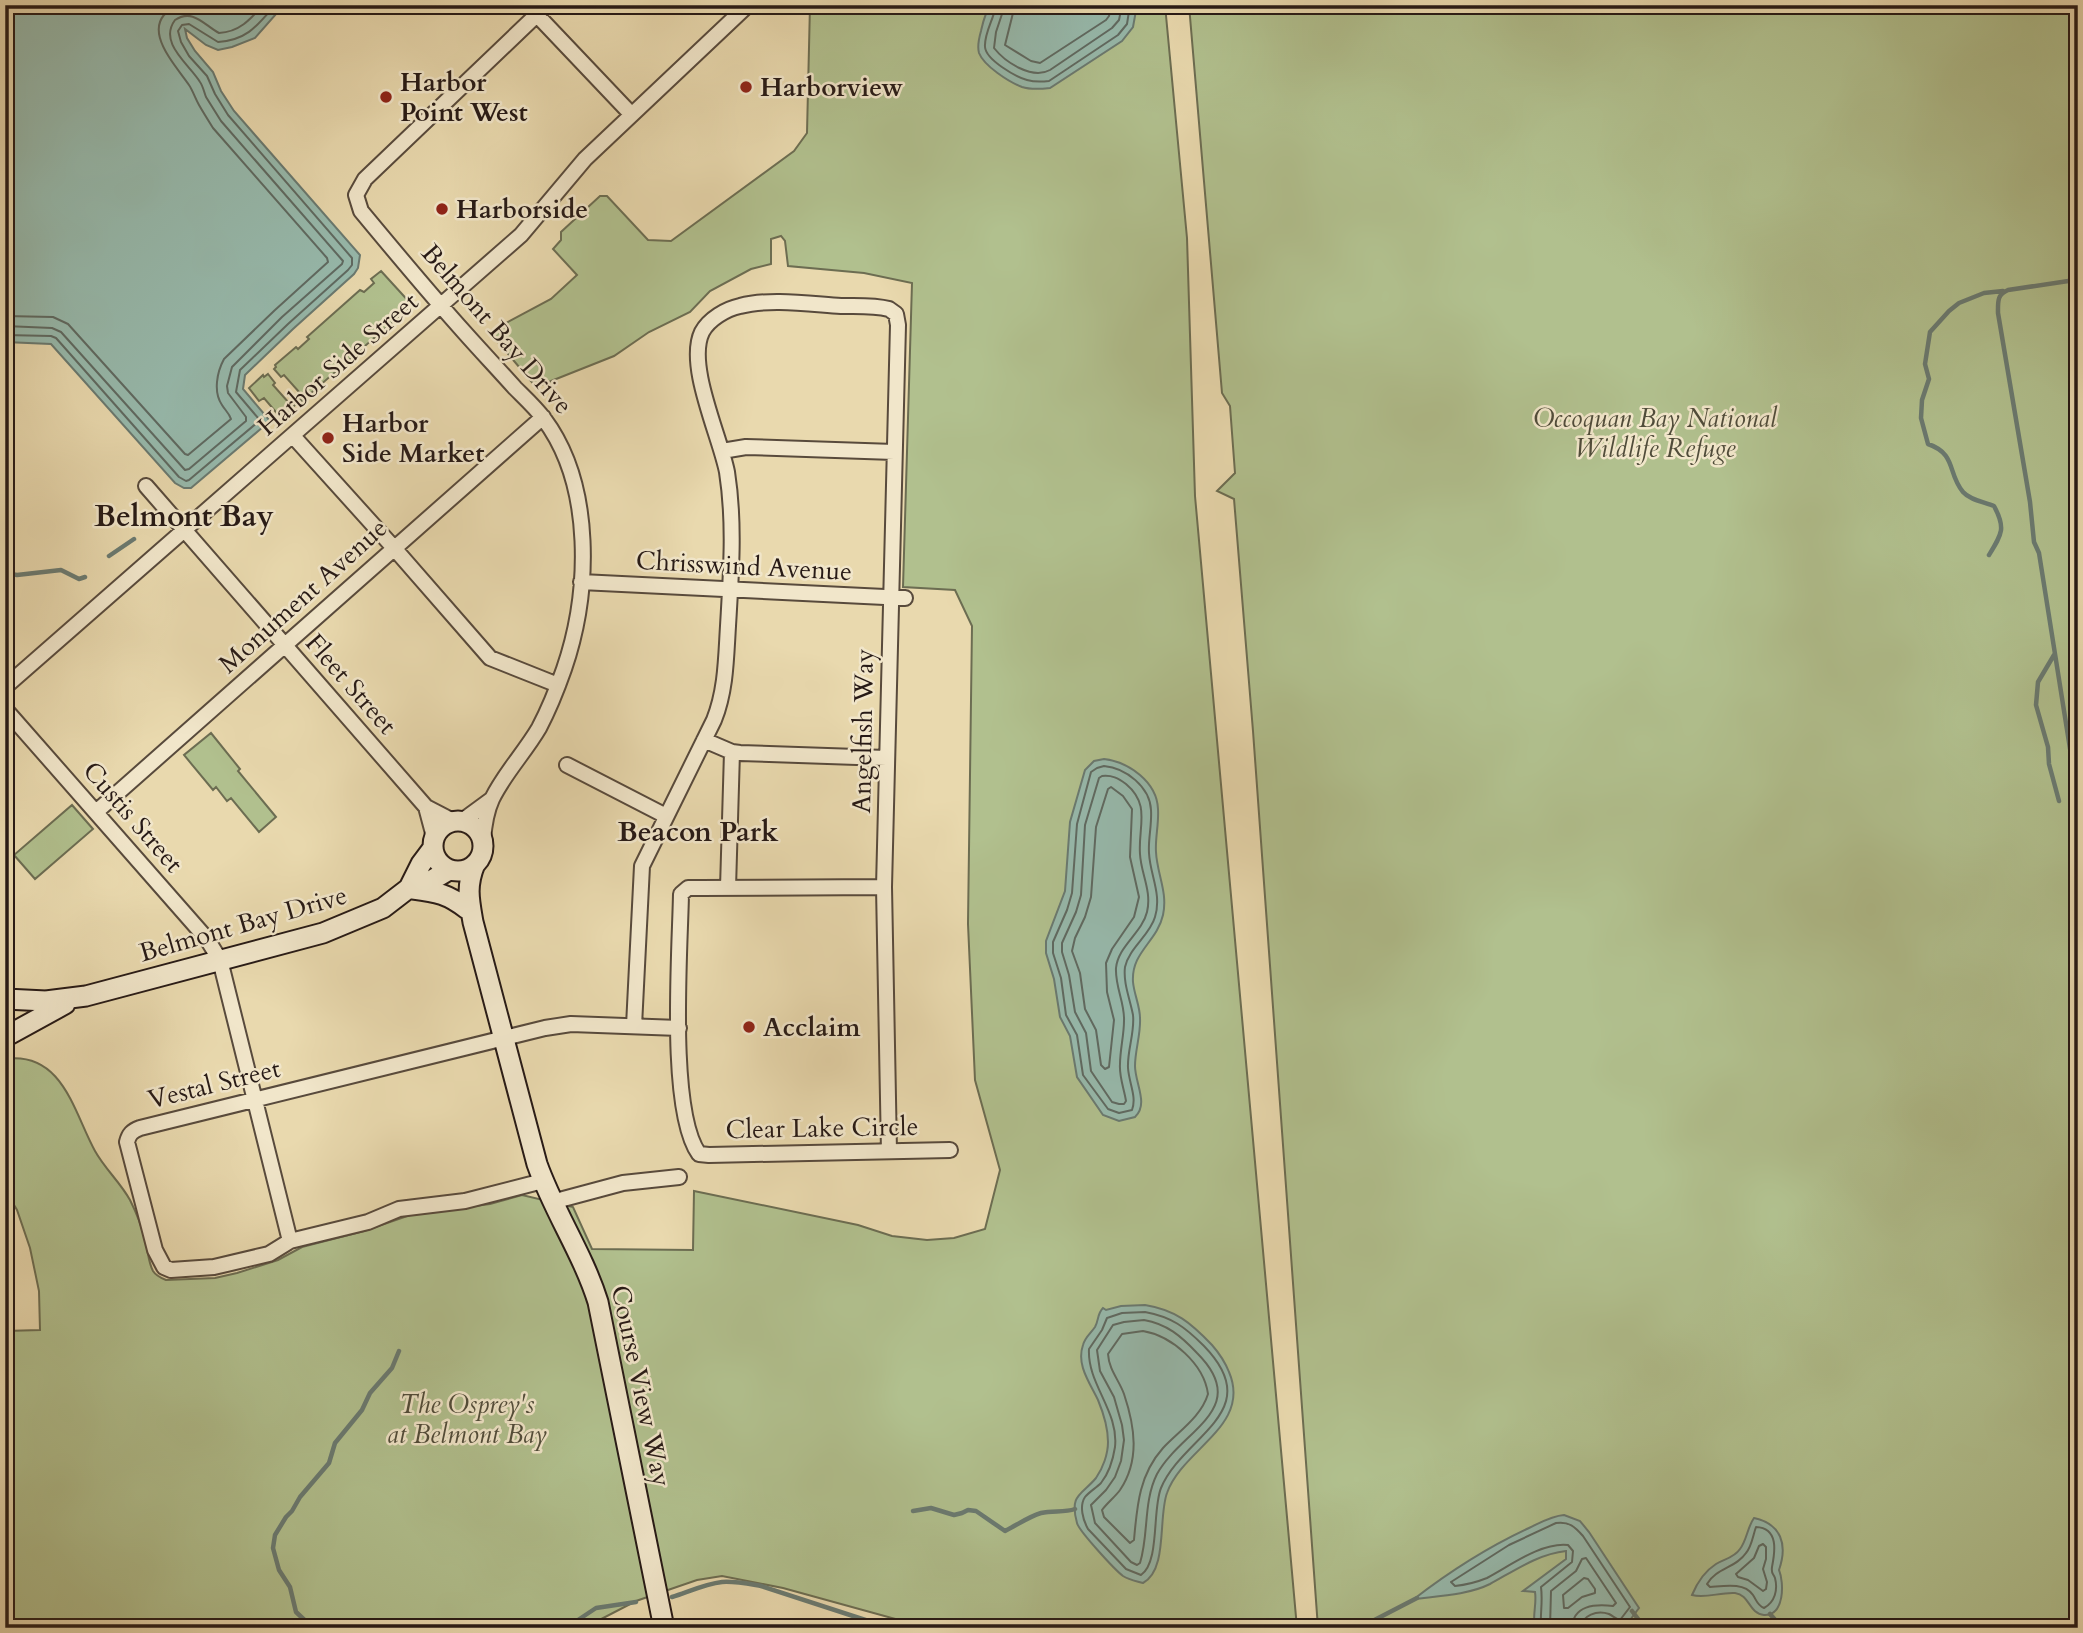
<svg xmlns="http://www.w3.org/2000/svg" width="2083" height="1633" font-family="Cardo,serif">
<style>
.green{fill:#b1c08e;stroke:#6c6d52;stroke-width:2}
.water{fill:#97baad;stroke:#6a7a71;stroke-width:2}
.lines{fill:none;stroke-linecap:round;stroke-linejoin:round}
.shore{stroke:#5f6a62;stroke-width:2}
.stream{stroke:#6a7a71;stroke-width:4.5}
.street-casing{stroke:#584a3c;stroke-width:18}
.secondary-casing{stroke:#271a16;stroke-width:23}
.street{stroke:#f1e6ca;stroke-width:14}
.secondary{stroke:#f1e6ca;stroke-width:19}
.poi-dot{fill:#8f2418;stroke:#f1e6ca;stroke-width:2.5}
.labels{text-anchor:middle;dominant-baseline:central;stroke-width:5;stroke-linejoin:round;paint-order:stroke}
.poi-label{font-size:26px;font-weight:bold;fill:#271a16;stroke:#f1e6ca;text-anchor:start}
.street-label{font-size:26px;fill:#271a16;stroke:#f1e6ca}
.park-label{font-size:26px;font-style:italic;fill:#504c3a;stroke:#f1e6ca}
.neighbourhood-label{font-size:28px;font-weight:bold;fill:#271a16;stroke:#f1e6ca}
.quarter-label{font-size:30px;font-weight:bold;fill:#271a16;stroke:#f1e6ca}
</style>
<rect width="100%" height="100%" fill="#e9d9ae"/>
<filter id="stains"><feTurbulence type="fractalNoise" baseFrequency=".00286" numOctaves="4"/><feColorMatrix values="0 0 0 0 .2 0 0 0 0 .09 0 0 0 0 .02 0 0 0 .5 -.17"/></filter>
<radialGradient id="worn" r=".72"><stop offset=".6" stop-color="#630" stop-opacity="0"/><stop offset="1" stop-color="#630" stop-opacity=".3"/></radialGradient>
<!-- green -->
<path class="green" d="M810,5H1165L1187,238L1195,496L1297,1628H928L783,1588L722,1576L697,1580L636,1601L584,1628H5V1331L40,1330L39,1291L30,1248L17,1210L5,1190V1059C63,1051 74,1113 95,1151C105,1169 120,1182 130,1200C136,1212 142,1227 145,1240C148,1249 148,1262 153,1271C156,1276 161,1278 166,1280L215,1278L237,1273L278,1260L302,1247L364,1231L413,1214L490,1204L522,1195L573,1207L592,1249L693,1250L694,1191L858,1225L892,1236L927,1240L954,1238L985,1229L1000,1170L975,1080L968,924L972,626L955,590L903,587L912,283L864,273L788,266L785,241L781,236L771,239V264L751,269L710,291L690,312L649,332L614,356L536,387L492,335L491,331L551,299L577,275L553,249L561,240V232L600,196H607L648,240L671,241L794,151L807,133Z
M1189,5H2078V1628H1318L1253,731L1234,499L1217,491L1235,473L1230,406L1222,393Z
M381,271L412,305L302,401L297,396L300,393L284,375L281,377L274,369L276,367L275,365L296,347L298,349L309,339L307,337L360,290L364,292L374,283L371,279Z
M268,374L275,383L273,385L289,403L291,402L295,405L281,418L264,398L259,401L249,388L263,375L264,377Z
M211,733L240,769L238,771L276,817L259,832L231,798L227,801L216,787L213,790L184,755Z
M72,805L93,829L35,879L14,855Z"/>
<!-- water -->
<path class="water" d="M5,5H284L255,38L232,47L218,50L206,45L185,29L187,38L195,51L213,72L221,91L234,111L360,255L358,268L354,274L293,329L245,375L243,389L270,421L191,488H184L175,483L51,344L5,342Z
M991,5H1137L1133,27L1122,41L1050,88C1041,89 1031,90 1022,87C1009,82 984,66 979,53C977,46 979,38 981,31C983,22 985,12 991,5Z
M1104,759C1129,762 1157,782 1158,809C1159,824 1155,838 1156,852C1157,874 1168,892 1163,915C1157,942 1131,952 1133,982C1134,994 1140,1006 1140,1018C1141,1034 1135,1050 1135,1066C1135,1083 1149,1104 1135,1117L1119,1121L1103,1115L1077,1077L1070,1036L1060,1017L1054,979L1046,953V941L1065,891L1070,822L1085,770L1094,761Z
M1145,1305C1176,1310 1191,1323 1212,1345C1219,1353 1225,1362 1229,1372C1252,1426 1182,1449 1167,1493C1158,1517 1168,1570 1143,1583C1136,1581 1129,1580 1123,1576C1115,1570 1079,1531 1077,1523C1069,1494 1082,1495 1096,1478C1103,1468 1108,1454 1108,1442C1108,1429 1103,1412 1098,1400C1090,1383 1076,1365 1083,1345C1085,1337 1091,1333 1095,1327C1099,1320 1097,1314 1103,1308L1106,1310L1121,1306Z
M1564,1515L1580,1521L1589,1532L1639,1608L1624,1628H1615L1608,1621H1593L1584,1628H1535C1532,1615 1537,1605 1535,1592L1523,1591L1566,1559V1551C1538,1554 1514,1571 1490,1584C1468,1595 1438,1596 1414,1599C1449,1572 1488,1547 1529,1528C1540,1523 1551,1516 1564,1515Z
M1754,1518C1781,1524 1788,1544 1779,1570C1784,1582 1785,1616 1764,1615C1749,1614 1750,1595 1735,1593C1720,1592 1705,1599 1692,1595C1697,1583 1705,1571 1716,1564C1724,1559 1734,1558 1740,1549C1747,1540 1747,1528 1754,1518Z"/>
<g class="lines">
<!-- shore -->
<path class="shore" d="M996,5C994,19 984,33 985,47C986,60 1016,77 1027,80C1034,82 1041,82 1049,81L1118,35L1127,24L1130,5
M1005,5L996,32L994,48C1005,62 1032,80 1050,70L1112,28L1119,20L1122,5
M1015,5L1005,45L1031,61L1040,63L1106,20L1109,16L1111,5
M5,316L53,317L68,324L185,454L188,455L231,419C229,413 225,410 222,405C213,392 217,372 224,359L275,310L328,262L327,258L213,128C208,120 203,112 199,105C195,98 193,91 189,85C174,63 135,23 179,5
M5,326L52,328L61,332L185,470L189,469L246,421V417L228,393L227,386L232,367L282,317L342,264L343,261L221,121C216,113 211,105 206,97C204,92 203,86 200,82C189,64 158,43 175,20C193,8 204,25 219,33C239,32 250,20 263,5
M5,335L51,336L56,338L179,477L186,481L189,480L258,422V418L236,392L240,370L288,324L348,270L352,265V258L228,115L215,94L207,76L189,56L181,42L178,31L182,25L189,24L218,42C247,40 257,26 275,5
M1104,766C1126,768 1150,787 1151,810C1152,825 1148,839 1149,853C1150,875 1162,894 1155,917C1150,935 1129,948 1125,967C1123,983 1130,999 1133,1015C1135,1032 1127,1051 1128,1068C1129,1083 1137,1097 1132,1110L1119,1113L1108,1109L1083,1075L1077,1035L1066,1015L1061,978L1053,953V942L1067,910L1072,893L1077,824L1091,772L1097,768Z
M1102,776C1112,775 1118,778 1126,784C1151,805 1138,826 1140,854C1141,874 1152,891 1147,912C1142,933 1118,946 1116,968C1115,987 1125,1003 1124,1021C1124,1035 1120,1050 1120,1064C1119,1077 1124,1088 1126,1101L1124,1104H1119L1112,1102L1091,1071L1086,1033L1075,1012L1069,975L1062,952V943L1076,912L1081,895L1085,825L1099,778Z
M1111,787L1123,796L1132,809L1130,857L1139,897L1134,917L1112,949L1106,963L1107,992L1114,1020L1109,1067L1105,1069L1101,1065L1096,1030L1085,1009L1080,973L1072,951L1075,938L1085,917L1091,897L1096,827L1108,789Z
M1145,1312C1172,1317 1185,1327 1204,1346C1268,1412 1183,1435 1161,1488C1152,1510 1160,1562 1141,1575L1126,1569L1088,1529C1083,1520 1079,1506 1085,1497C1089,1492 1096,1488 1101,1483C1109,1473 1113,1460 1115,1447C1119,1411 1087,1384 1089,1349L1102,1330L1107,1318L1122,1313Z
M1144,1320C1167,1324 1181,1336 1197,1353C1253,1409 1181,1430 1157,1474C1143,1502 1149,1534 1140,1563L1137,1565L1131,1562L1095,1523L1091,1505L1106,1490L1115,1477L1121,1461L1124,1440L1122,1425L1114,1397L1100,1371L1097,1350L1113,1325L1124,1322Z
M1143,1331C1172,1336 1204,1364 1208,1394C1201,1417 1179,1431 1163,1448C1139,1475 1137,1506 1134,1540L1130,1543L1104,1517L1102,1510C1107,1503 1115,1497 1120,1490C1140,1460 1135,1427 1124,1394C1119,1380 1109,1370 1108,1354L1122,1334Z
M1756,1527C1779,1528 1775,1552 1772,1567C1771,1574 1773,1573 1775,1578C1778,1590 1775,1602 1764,1608C1757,1605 1757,1601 1753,1595C1744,1582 1724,1586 1710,1587L1707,1584C1716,1568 1736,1568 1746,1553C1752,1546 1753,1535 1756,1527Z
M1763,1544L1766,1547V1559L1763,1569L1767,1582L1766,1589L1763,1591L1748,1580L1738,1577L1736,1574L1754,1558L1759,1546Z
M1584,1578L1588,1579L1595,1589V1593L1582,1597L1568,1608H1564L1563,1595Z
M1541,1628C1540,1613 1543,1602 1541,1587L1572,1562L1573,1551L1568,1545C1541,1542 1510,1566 1487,1578C1477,1582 1465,1585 1455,1586L1451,1582L1509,1545L1556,1523C1569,1521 1575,1527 1583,1536L1630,1607L1620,1620C1616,1619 1613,1616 1609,1614C1597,1610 1582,1615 1581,1628
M1550,1628L1551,1591L1576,1571L1582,1559L1586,1558L1616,1603L1613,1606C1595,1604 1573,1605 1572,1628"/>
<!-- stream -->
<path class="stream" d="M2075,280L2008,290C1997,295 1998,301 1998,313L2030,502L2034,542L2039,553L2078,799
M1989,555C2002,534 2006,528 1994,506C1984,502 1970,500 1963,492C1947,473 1957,454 1928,444L1921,418L1922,400L1929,379L1925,364L1930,332L1949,311L1959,303L1984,293L2003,291
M109,556L134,539
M5,573L17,575L61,570L79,579L85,577
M2054,655L2038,682L2036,705L2048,747L2049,764L2059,801
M913,1511L931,1508L954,1515L962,1513L968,1510L976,1511L1005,1531C1017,1525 1028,1517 1041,1513C1053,1510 1064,1513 1075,1509
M672,1597C688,1592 705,1584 722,1582C735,1581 749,1584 761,1586L890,1628
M1632,1611L1645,1628
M1770,1614L1777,1622L1778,1628
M313,1628L296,1612L290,1587L279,1570L273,1548L275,1535L286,1517L292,1511L300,1497L329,1463L335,1443L362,1410L370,1393L392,1368L399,1351
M566,1628L596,1608L636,1602
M1359,1628L1417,1598
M2062,1628L2078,1612"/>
<defs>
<path id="street" d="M537,15L631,114
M293,436L394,548L490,658L558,685
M722,451L746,447L894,452
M146,486L426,807L453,821
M581,582L905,598
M5,687L521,235L585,159L748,5
M5,709L207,939L220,960L290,1241
M704,740L732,752L740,753L886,758
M567,765L666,816
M426,807L434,837
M96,812L543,417
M462,821L492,799
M483,840C484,827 486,812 492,799C504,774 525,752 539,728C549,709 557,689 564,669C590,593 594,486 544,419C536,408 525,398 515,388C498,369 481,351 465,333C429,293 395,252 361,211L356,195L365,179L547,5
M884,887L700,888H688L681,894C680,951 668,1111 699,1154L709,1155L950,1150
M728,888L732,752
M634,1026L642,866L714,720C726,690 726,658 728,626C731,574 735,523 727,472C720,436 686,365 702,332C709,319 726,309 740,306C770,298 810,304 841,306C856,306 874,305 889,309L896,314L898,325L884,887L889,1151
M543,1181L465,1201L399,1209L368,1222L290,1241L269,1254L214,1267L171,1270L164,1267L155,1250L127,1142C129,1134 132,1131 140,1128L545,1028L571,1024L679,1028
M552,1202L623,1183L679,1177"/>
<path id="secondary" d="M433 846a25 25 0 1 1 50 0a25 25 0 1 1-50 0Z
M475,864C466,886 469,899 473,922L537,1164C554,1212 583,1254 598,1302L664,1628
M409,888L421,864L433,848
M413,889C437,892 448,894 467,909
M5,999L46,1001L86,996L323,933L383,908L409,888L427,883L449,870
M5,1037L65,1004"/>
</defs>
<!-- street casing -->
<use href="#street" class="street-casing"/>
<!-- secondary casing -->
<use href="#secondary" class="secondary-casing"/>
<!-- street -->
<use href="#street" class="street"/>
<!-- secondary -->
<use href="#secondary" class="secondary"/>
</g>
<!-- markers -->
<g class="poi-dot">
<circle cx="746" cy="87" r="7"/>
<circle cx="386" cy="97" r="7"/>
<circle cx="442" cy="209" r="7"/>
<circle cx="328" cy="438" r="7"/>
<circle cx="749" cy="1027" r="7"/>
</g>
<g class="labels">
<!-- poi labels -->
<g class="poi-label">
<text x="400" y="82">Harbor<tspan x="400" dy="30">Point West</tspan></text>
<text x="760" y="87">Harborview</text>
<text x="456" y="209">Harborside</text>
<text x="342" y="423">Harbor<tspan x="342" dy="30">Side Market</tspan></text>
<text x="763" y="1027">Acclaim</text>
</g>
<!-- street labels -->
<g class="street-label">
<text transform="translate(497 329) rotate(49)">Belmont Bay Drive</text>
<text transform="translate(338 364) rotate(-41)">Harbor Side Street</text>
<text transform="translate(744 566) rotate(3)">Chrisswind Avenue</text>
<text transform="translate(303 596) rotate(-42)">Monument Avenue</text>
<text transform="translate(351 684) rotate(49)">Fleet Street</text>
<text transform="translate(863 731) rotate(-89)">Angelfish Way</text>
<text transform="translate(133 817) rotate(49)">Custis Street</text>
<text transform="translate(243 924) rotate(-16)">Belmont Bay Drive</text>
<text transform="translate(214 1084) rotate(-14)">Vestal Street</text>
<text transform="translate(822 1128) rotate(-1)">Clear Lake Circle</text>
<text transform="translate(641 1386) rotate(78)">Course View Way</text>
</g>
<!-- park labels -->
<g class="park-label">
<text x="1655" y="418">Occoquan Bay National<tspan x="1655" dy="30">Wildlife Refuge</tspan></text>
<text x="467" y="1404">The Osprey's<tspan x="467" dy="30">at Belmont Bay</tspan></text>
</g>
<!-- neighbourhood labels -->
<g class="neighbourhood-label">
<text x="698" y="832">Beacon Park</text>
</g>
<!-- quarter labels -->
<g class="quarter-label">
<text x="184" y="516">Belmont Bay</text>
</g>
</g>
<!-- margin -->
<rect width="2083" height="1633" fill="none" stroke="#e9d9ae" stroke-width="28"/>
<rect x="7" y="7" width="2069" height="1619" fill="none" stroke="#271a16" stroke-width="3.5"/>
<rect x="14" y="14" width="2055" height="1605" fill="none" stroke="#271a16" stroke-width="2"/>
<rect width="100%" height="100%" filter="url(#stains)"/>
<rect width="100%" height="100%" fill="url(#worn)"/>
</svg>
